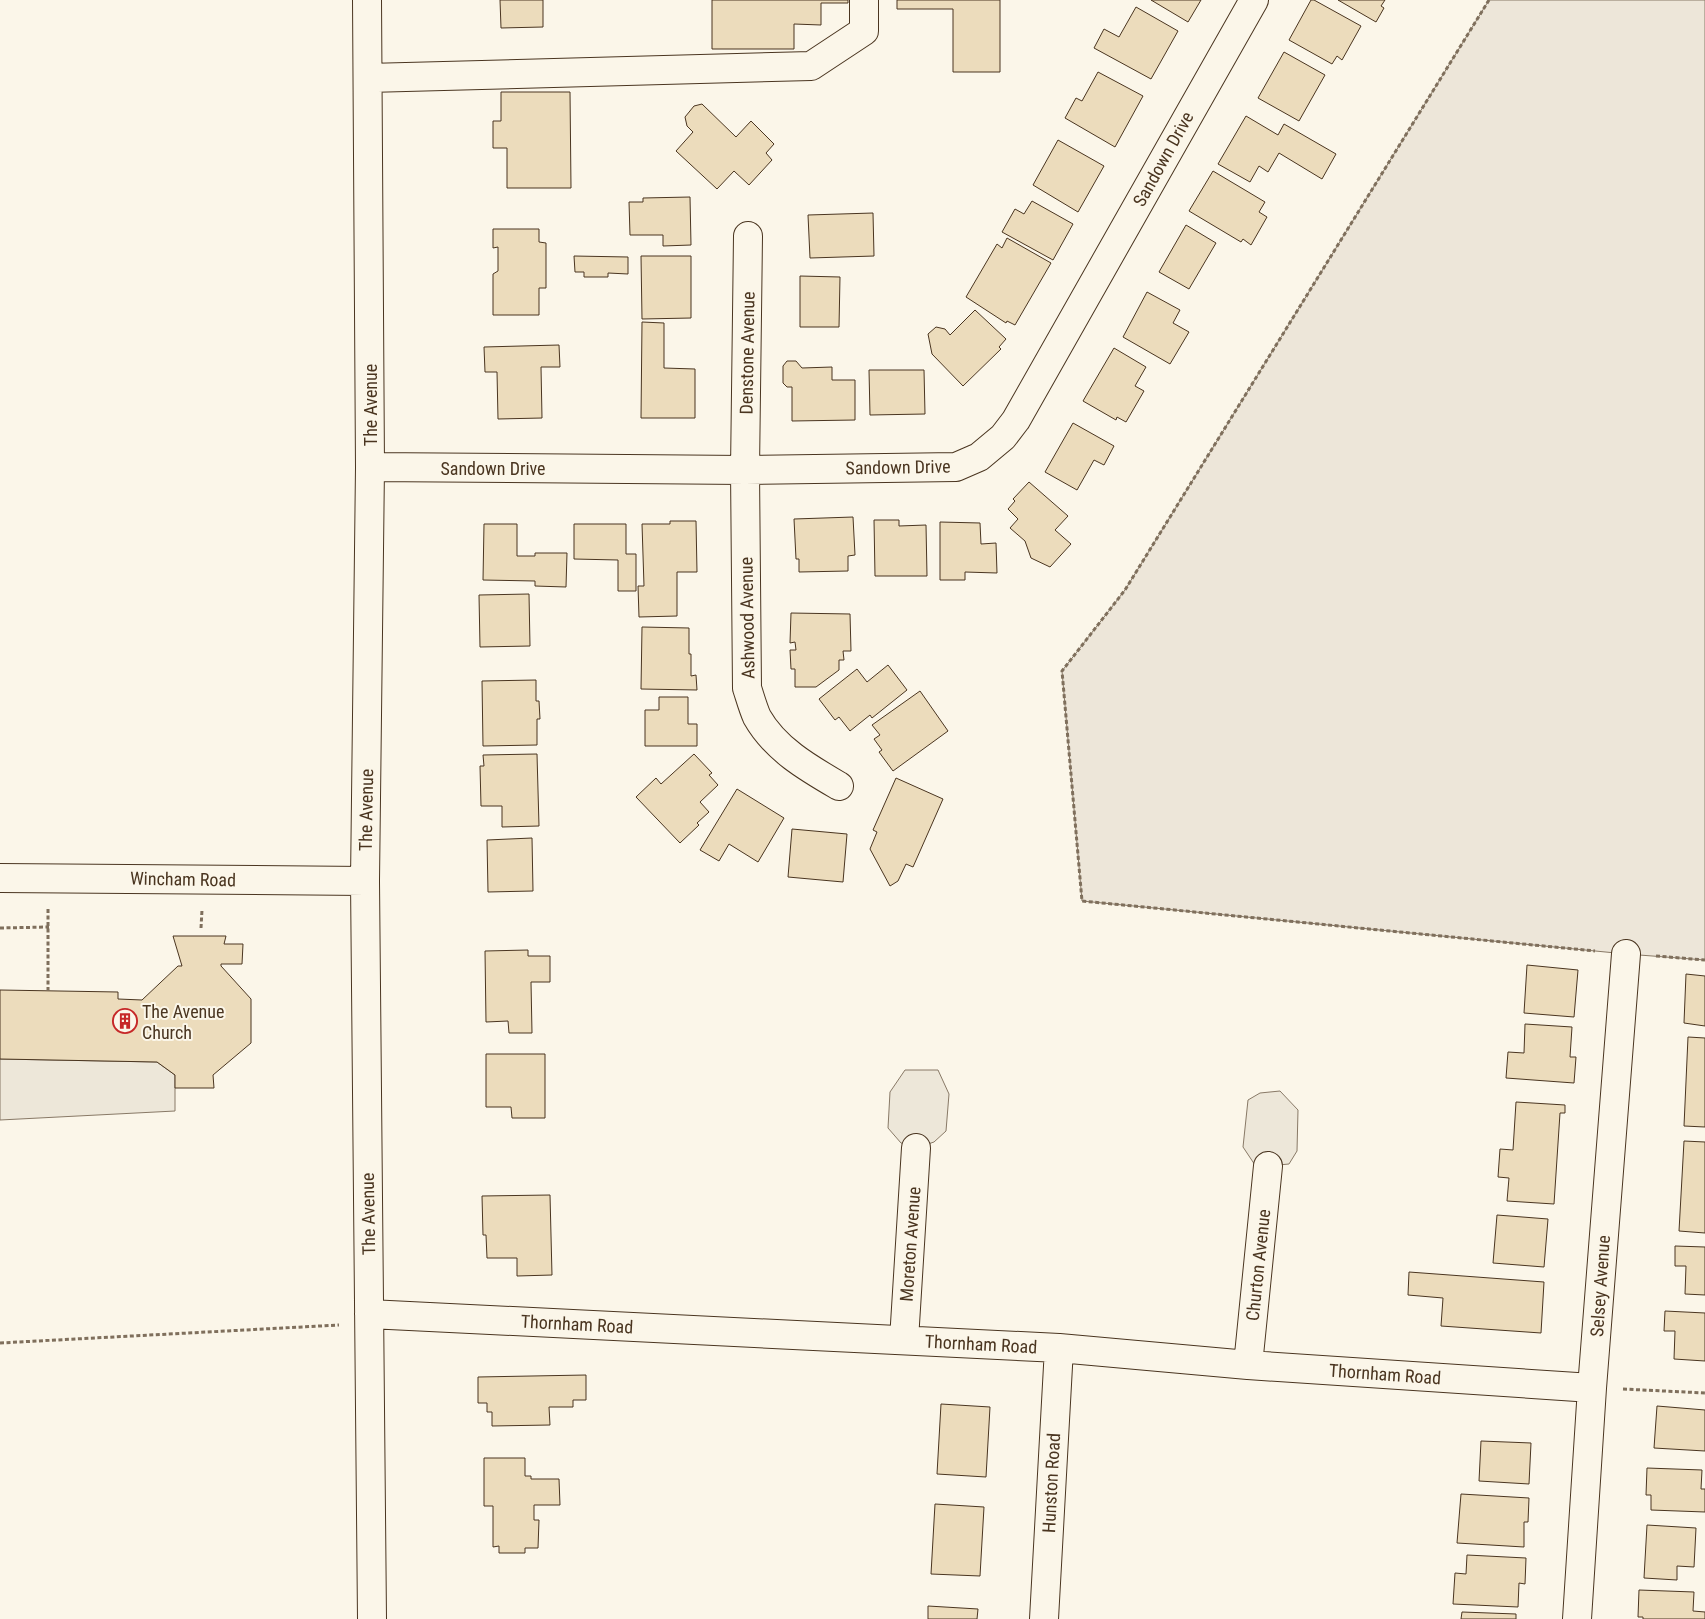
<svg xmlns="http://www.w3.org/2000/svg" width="1705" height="1619" font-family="'Roboto Condensed',sans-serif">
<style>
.green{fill:#ede6d9;stroke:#887966}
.parking{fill:#ede7d9;stroke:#887966}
.building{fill:#ecdcbc;stroke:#4a3520}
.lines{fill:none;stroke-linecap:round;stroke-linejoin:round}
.minor-casing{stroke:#4a3520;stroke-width:30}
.path{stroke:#7f6f5c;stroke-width:3;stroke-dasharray:4 2.5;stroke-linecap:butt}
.minor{stroke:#fbf6e9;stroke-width:28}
.labels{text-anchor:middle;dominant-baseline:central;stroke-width:4;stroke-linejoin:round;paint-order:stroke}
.street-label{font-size:18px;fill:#4a3520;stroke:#fbf6e9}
.poi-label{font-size:18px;fill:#4a3520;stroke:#fbf6e9;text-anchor:start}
</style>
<rect width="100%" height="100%" fill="#fbf6e9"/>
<!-- green -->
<path class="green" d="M1489,0H1705V960L1626,954L1082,901L1062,671L1125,590Z"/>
<!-- parking -->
<path class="parking" d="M0,1059L157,1062L175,1075V1111L0,1120Z
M905,1070H938L949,1094L946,1131L934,1142L916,1148L901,1143L888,1128L890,1092Z
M1280,1091L1298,1110L1297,1151L1289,1164L1268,1166L1255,1165L1243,1147L1248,1100L1260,1093Z"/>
<!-- building -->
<path class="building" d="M500,0H543V27L501,28Z
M712,0H848V3H821V25L794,24V49H712Z
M897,0H1000V72H953V9H897Z
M1151,0H1201L1188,22Z
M1311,0H1314L1361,26L1342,60L1337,56L1332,64L1289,40Z
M1338,0H1385L1381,6L1384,8L1376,22Z
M1136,7L1178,31L1151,79L1094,48L1104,29L1119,37Z
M1284,52L1325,75L1299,121L1258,98Z
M1098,72L1143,96L1115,147L1065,118L1076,98L1082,101Z
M501,92H570L571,188H507V148H493V121H501Z
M702,104L736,137L751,121L774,144L766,153L772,160L749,185L734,171L717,189L676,151L693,132L687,126L685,117L694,106Z
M1246,116L1278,135L1284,124L1336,154L1322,179L1279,153L1268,172L1259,166L1250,182L1218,164Z
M1058,140L1104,166L1078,212L1033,185Z
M1213,171L1265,202L1259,212L1267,217L1251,245L1243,239L1241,242L1189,211Z
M690,197L691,245L663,246V235H630L629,202H643V198Z
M1032,201L1073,224L1053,260L1002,232L1015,209L1024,214Z
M873,213L874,256L810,258L808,215Z
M1186,225L1216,243L1189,289L1159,272Z
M493,229H539V242L546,243V288H539V315H493V274L498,271V247L493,248Z
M1007,238L1051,263L1015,325L1007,321L1006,323L966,297L997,244L1002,248Z
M574,256L628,257V274L608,273V277H584V272H575Z
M641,256H691V318L642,319Z
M800,276L840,277L839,327H800Z
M1147,292L1180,310L1173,323L1189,332L1170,364L1123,337Z
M975,310L1006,339L999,347L1001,349L963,386L932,354L928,334L936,327L945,329L950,335Z
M642,322L664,323V368L695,369V418H641Z
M559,345L560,367H541L542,418L498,419L497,372H485L484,347Z
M1114,348L1146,367L1135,386L1144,391L1126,422L1117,417L1116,420L1083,401Z
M787,361H796L802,368L832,367V380H855V420L792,421V387H787L783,383V366Z
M869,370H924L925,414L870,415Z
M1073,423L1114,446L1104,465L1094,460L1077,490L1045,472Z
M1029,482L1068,516L1055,530L1071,544L1050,567L1031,558L1025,541L1010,528L1018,519L1008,509L1015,501L1013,499Z
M853,517L855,555L848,556V571L799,572V559H796L794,519Z
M874,520H899V526L926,525L927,576H875Z
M670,521H696L697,572H677V616L639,617L638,586H644L642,524H670Z
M940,522L980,523L981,544L996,543L997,573L965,572V580H940Z
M484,524H517V556H535V553H567L566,587L535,586V581L483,580Z
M574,524H626V554H636V591H618V560L574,559Z
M529,594L530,646L480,647L479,595Z
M791,613L850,614L851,651H843L844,660H839V670L816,687H795V669H791L790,650H796L795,642L790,643Z
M642,627L689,628V654H691V676L696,675L697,690L641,689Z
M888,665L907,690L872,718L870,715L850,731L839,717L835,720L819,699L857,669L867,682Z
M536,680V701H539L540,719H537V745L483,746L482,681Z
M920,691L948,731L893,771L879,752L882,750L874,739L880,735L872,725Z
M659,697H688V724H697V746H645V710H659Z
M537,754L539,826L502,827V806H481L480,766H484L483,755Z
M694,754L712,773L709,775L718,785L700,802L709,812L697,823L699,825L680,843L636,797L656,778L661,784Z
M896,778L943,799L913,867L906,864L898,881L890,886L870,849L877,832L873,830Z
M737,789L784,818L758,862L729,844L719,861L700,850Z
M792,829L847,834L843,882L788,877Z
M532,838L533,891L488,892L487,840Z
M173,936H226L224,944H243L242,964H221V966L251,999V1043L213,1075L214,1088H175V1075L157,1062L0,1059V990L118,992V999L142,1000L178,966H182Z
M528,950V956H550V982H531L532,1033H509L508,1021L486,1022L485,951Z
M1527,965L1578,970L1574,1017L1524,1013Z
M1686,974L1705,976V1026L1684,1023Z
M1525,1024L1572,1027L1570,1057H1576L1574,1083L1506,1078L1508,1052L1524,1053Z
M1688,1037L1705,1038V1127L1684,1126Z
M486,1054H545V1118H512L511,1107H486Z
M1516,1102L1565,1105V1113H1560L1554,1204L1507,1201L1509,1178L1498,1177L1500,1149L1513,1150Z
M1684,1141L1705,1142V1233L1679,1231Z
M550,1195L552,1275L517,1276V1258H487L486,1235H483L482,1196Z
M1497,1215L1548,1219L1544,1267L1493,1263Z
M1675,1246L1705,1247V1295L1685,1294L1686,1266H1675Z
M1409,1272L1544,1282L1541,1333L1441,1326L1443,1298L1408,1295Z
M1665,1311L1705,1313V1361L1674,1359L1675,1331H1664Z
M586,1375V1400H573V1407H549L550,1425L492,1426V1412H487V1403H478V1377Z
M941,1404L990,1407L986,1477L937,1474Z
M1657,1406L1705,1410V1451L1654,1448Z
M1481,1441L1531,1443L1529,1484L1479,1481Z
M484,1458H525V1476H531V1479H559L560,1505H534V1520H539L538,1548H525V1553H499V1546L493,1547V1506H484Z
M1647,1468L1702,1470L1701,1489H1705V1512L1651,1510V1495H1646Z
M1461,1494L1529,1498L1528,1522H1524V1547L1457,1543Z
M935,1504L984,1507L980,1576L931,1574Z
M1647,1525L1696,1528L1694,1567L1677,1566V1580L1644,1578Z
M1467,1555L1526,1558L1525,1584L1519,1583L1518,1607L1453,1604L1455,1573L1466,1574Z
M1639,1590L1694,1592L1693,1611L1705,1612V1619H1643V1617H1638Z
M928,1606L978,1609L977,1619H928Z
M1462,1612L1516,1614V1619H1461Z"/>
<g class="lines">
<defs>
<path id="minor" d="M367,0L370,467L365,881L372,1619
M368,78L811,66L864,31V0
M748,236L745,470L747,688C750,697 753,708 757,717C775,749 808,768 839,786
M370,467L745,470L956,467L979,457L1003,437L1016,420L1254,0
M0,878L365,881
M369,1314L1059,1348L1248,1365L1592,1388
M904,1340L916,1148
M1248,1365L1268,1166
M1044,1619L1059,1348
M1577,1619L1592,1388L1626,954"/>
</defs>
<!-- minor casing -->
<use href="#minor" class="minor-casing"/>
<!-- path -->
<path class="path" d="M1489,0L1125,590L1062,671L1082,901L1595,951
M0,928L49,927
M201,928L202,910
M1656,956L1705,960
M48,991V908
M0,1343L339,1325
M1623,1389L1705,1393"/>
<!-- minor -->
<use href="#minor" class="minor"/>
</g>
<!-- icons -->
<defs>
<symbol id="building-ring" viewBox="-11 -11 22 22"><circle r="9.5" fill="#fbf6e9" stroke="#c62828" stroke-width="1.5"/><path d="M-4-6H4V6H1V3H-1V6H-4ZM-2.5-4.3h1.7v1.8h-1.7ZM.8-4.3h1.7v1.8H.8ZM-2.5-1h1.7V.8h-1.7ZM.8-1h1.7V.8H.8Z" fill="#c62828"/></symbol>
</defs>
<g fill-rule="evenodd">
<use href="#building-ring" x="111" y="1007" width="28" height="28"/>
</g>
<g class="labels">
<!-- street labels -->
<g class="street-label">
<text transform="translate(1163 159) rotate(-61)">Sandown Drive</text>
<text transform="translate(747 353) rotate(-89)">Denstone Avenue</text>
<text transform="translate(370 405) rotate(-90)">The Avenue</text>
<text transform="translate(898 467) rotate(-1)">Sandown Drive</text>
<text x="493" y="468">Sandown Drive</text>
<text transform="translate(747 618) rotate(-91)">Ashwood Avenue</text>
<text transform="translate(366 810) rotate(-89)">The Avenue</text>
<text transform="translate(183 879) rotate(1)">Wincham Road</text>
<text transform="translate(368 1214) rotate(-91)">The Avenue</text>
<text transform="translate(910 1244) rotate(-86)">Moreton Avenue</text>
<text transform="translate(1258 1265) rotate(-84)">Churton Avenue</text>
<text transform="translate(1600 1286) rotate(-86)">Selsey Avenue</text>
<text transform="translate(577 1324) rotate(3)">Thornham Road</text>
<text transform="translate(981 1344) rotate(3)">Thornham Road</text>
<text transform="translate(1385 1374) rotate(4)">Thornham Road</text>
<text transform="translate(1051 1483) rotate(-87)">Hunston Road</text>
</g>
<!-- poi labels -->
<g class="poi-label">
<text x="142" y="1011">The Avenue<tspan x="142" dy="21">Church</tspan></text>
</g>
</g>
</svg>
